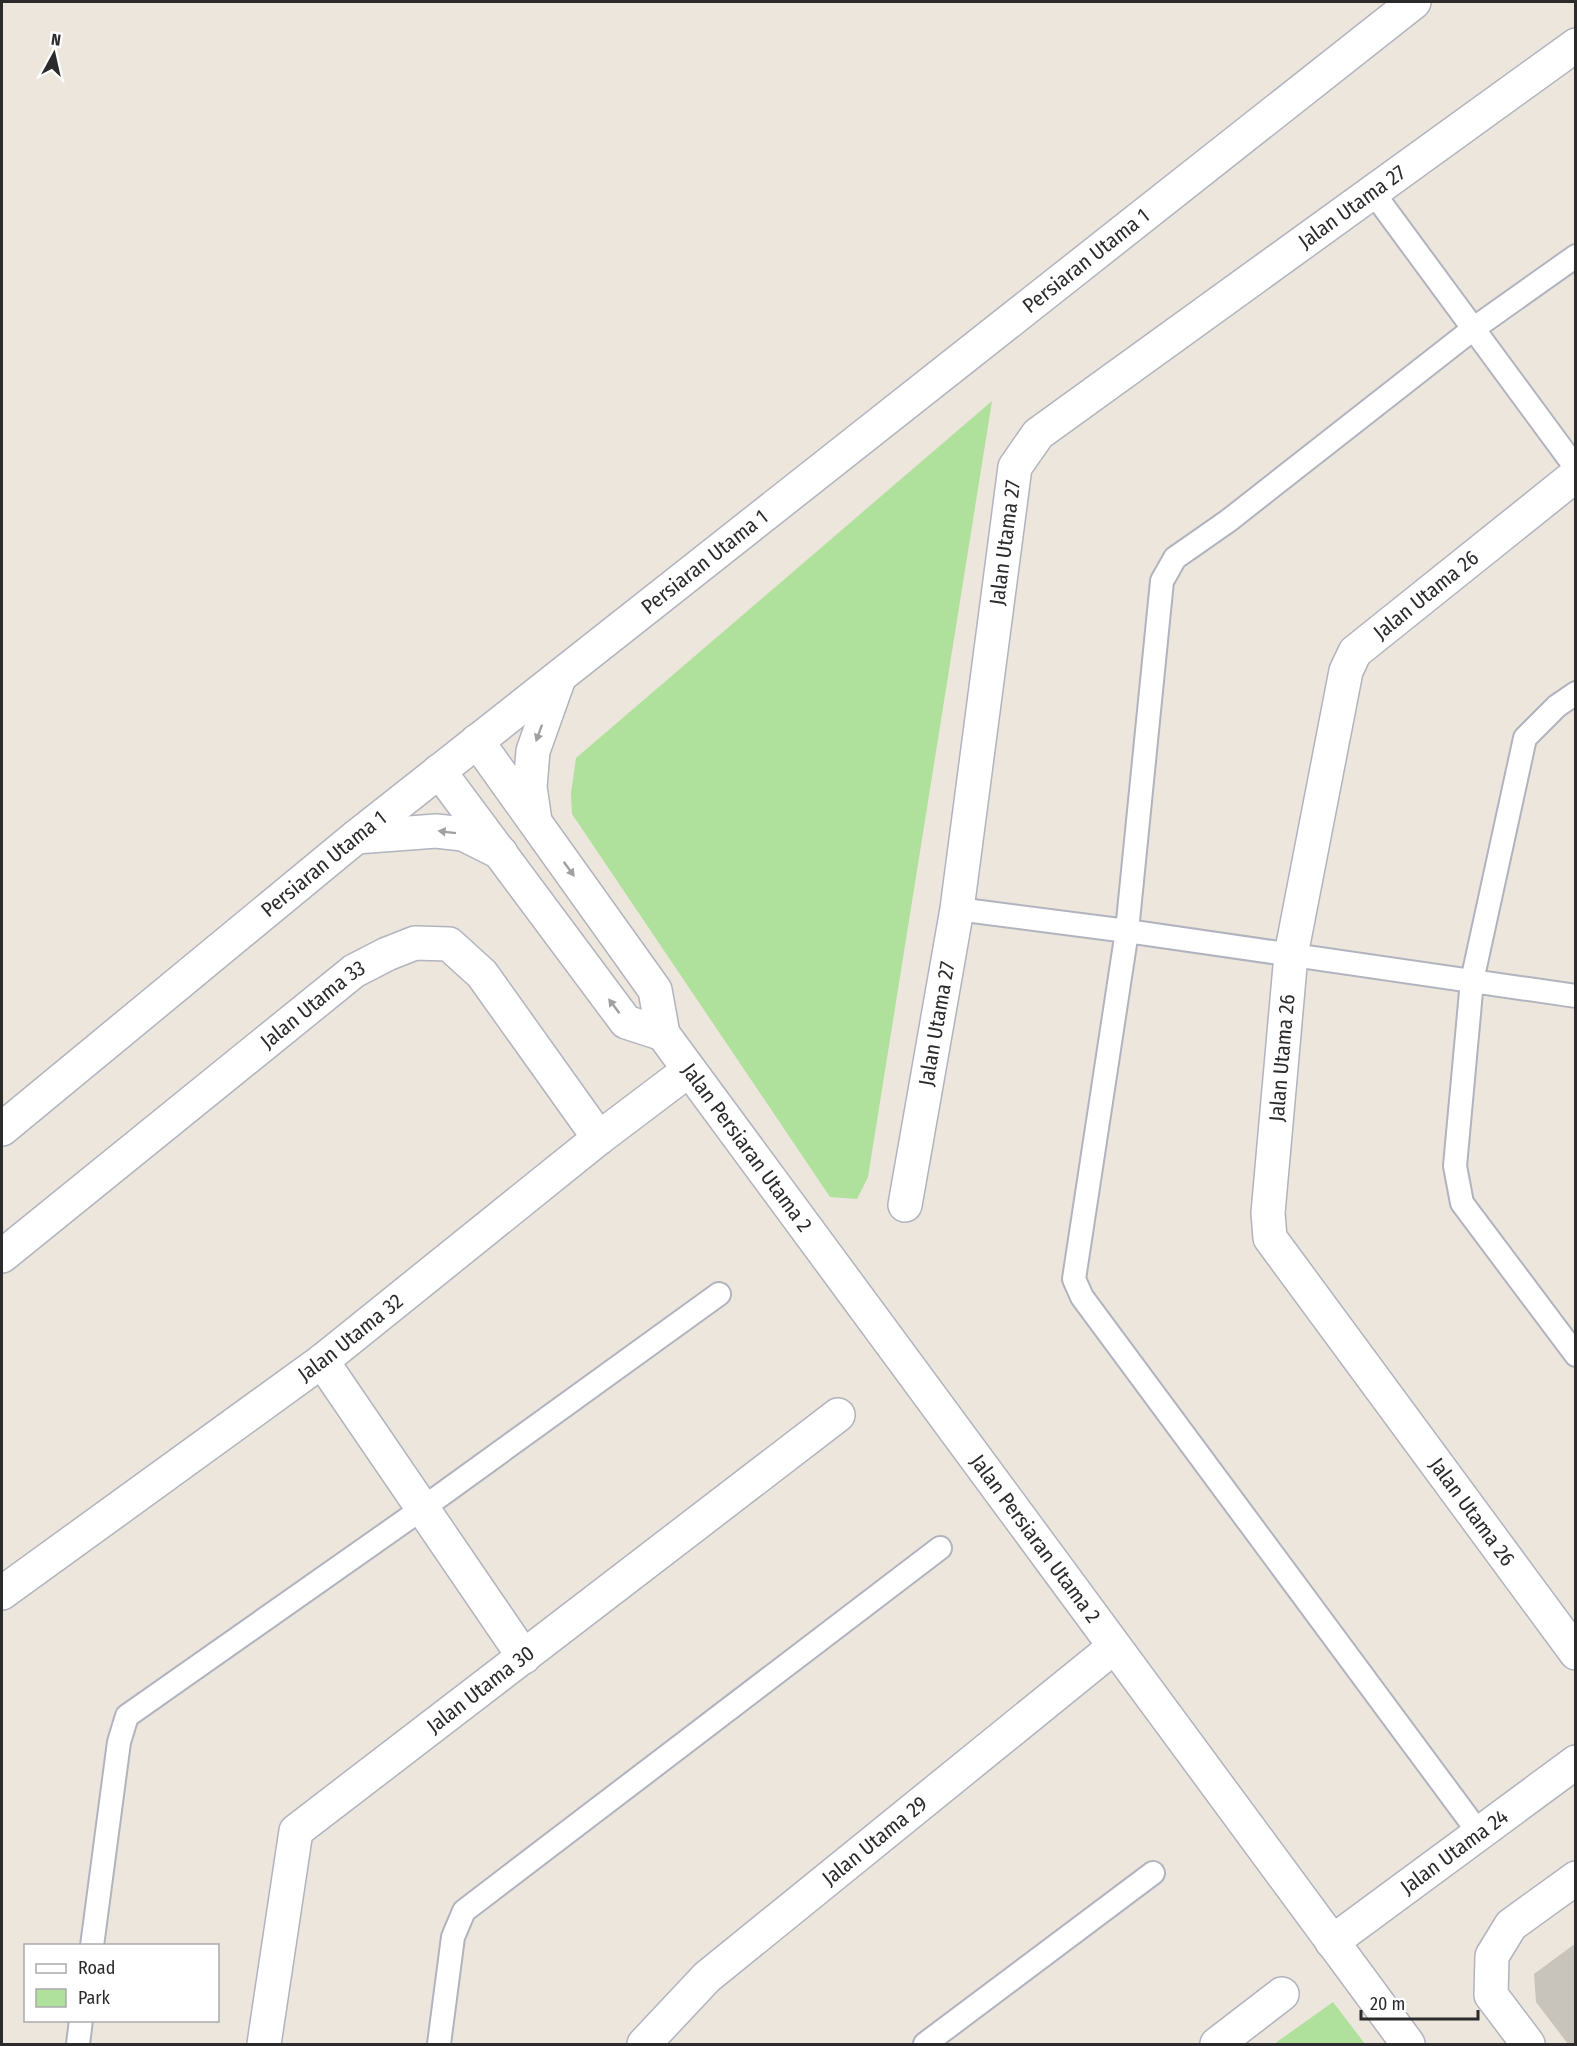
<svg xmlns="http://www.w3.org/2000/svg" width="1577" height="2046" font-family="'Fira Sans Condensed',sans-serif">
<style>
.green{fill:#afe09c}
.building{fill:#c8c4bc}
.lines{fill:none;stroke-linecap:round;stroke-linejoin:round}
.service-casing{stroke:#b1b3be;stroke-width:26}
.minor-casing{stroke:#b1b3be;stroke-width:36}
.tertiary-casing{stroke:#b1b3be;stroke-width:36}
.service{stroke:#fff;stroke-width:22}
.minor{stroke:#fff;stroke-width:33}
.tertiary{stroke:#fff;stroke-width:33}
.oneway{fill:#a0a0a0}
.labels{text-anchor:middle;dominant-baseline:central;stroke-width:6;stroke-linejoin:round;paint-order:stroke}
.street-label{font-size:21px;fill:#2b2b2b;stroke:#fff}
</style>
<rect width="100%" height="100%" fill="#ece6dd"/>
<!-- green -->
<path class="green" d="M992,401L868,1177L857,1199L830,1197L572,814L571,793L576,758Z
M1333,2002L1365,2044H1274Z"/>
<!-- building -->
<path class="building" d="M1576,1943V2044H1568L1536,2002L1534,1974Z"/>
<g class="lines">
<defs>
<path id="service" d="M1372,191L1576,468
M1576,693L1557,706L1525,738L1472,981L1455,1166L1462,1203L1576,1355
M957,909L1127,931L1576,996
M1479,1833L1082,1297L1074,1279L1127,931L1162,581L1175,558L1228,521L1473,329L1576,256
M92,1946L119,1742L127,1716L423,1508L719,1294
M78,2044L81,2020
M439,2044L453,1937L464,1911L940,1548
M925,2044L1153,1873"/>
<g id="minor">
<path id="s1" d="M1576,475L1355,652L1346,671L1291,955L1268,1213L1270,1238L1576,1653"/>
<path id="s2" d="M477,741L655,990L663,1034L1408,2044"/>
<path d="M439,771L626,1022L663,1034"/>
<path id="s3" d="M905,1205L957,909L1015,467L1038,434L1576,45"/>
<path id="s4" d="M2,1256L354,971L387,954L415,943L449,944L482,974L599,1138"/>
<path d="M322,1361L524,1657"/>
<path id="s5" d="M2,1593L322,1361L599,1138L689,1070"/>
<path id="s6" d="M1332,1942L1576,1762"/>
<path id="s7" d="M264,2044L296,1831L838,1415"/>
<path id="s8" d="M644,2044L707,1977L1114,1647"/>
<path d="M1217,2044L1282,1994"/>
<path d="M1528,2044L1491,1995L1492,1956L1511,1925L1576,1878"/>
</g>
<g id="tertiary">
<path d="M535,821L530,787L533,751L559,678"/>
<path d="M356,837L436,831L463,834L501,853"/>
<path id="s9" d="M2,1129L356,837L1414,2"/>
</g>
</defs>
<!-- service casing -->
<use href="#service" class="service-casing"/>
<!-- minor casing -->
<use href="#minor" class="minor-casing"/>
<!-- tertiary casing -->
<use href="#tertiary" class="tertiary-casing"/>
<!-- service -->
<use href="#service" class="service"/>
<!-- minor -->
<use href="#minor" class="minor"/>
<!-- tertiary -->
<use href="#tertiary" class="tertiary"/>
</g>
<!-- one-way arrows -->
<defs><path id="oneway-solid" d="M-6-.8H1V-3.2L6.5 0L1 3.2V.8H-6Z" transform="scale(1.5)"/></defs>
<g class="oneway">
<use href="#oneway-solid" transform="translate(539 733) rotate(110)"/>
<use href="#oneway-solid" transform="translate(447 832) rotate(-173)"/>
<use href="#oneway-solid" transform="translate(569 869) rotate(54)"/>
<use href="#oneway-solid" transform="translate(614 1006) rotate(-127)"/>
</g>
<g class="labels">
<!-- street labels -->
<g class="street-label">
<text stroke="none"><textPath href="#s3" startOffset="1174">Jalan Utama 27</textPath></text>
<text stroke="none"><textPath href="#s9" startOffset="1389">Persiaran Utama 1</textPath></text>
<text stroke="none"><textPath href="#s3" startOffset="670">Jalan Utama 27</textPath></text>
<text stroke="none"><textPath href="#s9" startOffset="903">Persiaran Utama 1</textPath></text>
<text transform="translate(1426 595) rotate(-39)">Jalan Utama 26</text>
<text stroke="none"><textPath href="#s9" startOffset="417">Persiaran Utama 1</textPath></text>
<text stroke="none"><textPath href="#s4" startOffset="400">Jalan Utama 33</textPath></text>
<text stroke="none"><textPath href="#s3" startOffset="184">Jalan Utama 27</textPath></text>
<text transform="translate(1282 1058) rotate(-85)">Jalan Utama 26</text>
<text stroke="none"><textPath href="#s2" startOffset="492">Jalan Persiaran Utama 2</textPath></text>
<text stroke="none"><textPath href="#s5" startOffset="432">Jalan Utama 32</textPath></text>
<text stroke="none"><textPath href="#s1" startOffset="1218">Jalan Utama 26</textPath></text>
<text stroke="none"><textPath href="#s2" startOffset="978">Jalan Persiaran Utama 2</textPath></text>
<text stroke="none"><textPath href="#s7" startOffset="448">Jalan Utama 30</textPath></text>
<text stroke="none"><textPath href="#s8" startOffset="308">Jalan Utama 29</textPath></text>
<text stroke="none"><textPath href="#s6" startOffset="152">Jalan Utama 24</textPath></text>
</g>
</g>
<!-- border -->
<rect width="1577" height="2046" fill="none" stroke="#2b2b2b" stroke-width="6"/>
<!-- legend -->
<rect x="24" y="1944" width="195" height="78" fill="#ffffff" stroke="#aaaaaa" stroke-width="1.5"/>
<rect x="36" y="1964" width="30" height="9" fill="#ffffff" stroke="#aaaaaa" stroke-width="1.5"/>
<text x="78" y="1974" font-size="18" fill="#2b2b2b">Road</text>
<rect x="36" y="1989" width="30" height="18" fill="#afe09c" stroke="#aaaaaa" stroke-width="1.5"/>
<text x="78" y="2004" font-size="18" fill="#2b2b2b">Park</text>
<!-- north arrow -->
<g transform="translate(54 54) rotate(8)" stroke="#ffffff" stroke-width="4.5" paint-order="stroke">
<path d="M0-4.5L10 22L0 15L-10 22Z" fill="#2b2b2b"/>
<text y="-9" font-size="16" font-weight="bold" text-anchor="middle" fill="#2b2b2b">N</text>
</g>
<!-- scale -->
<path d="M1361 2010v9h117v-9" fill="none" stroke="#2b2b2b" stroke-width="3"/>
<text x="1370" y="2010" font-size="18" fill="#2b2b2b" stroke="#ffffff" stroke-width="4.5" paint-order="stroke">20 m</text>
</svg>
